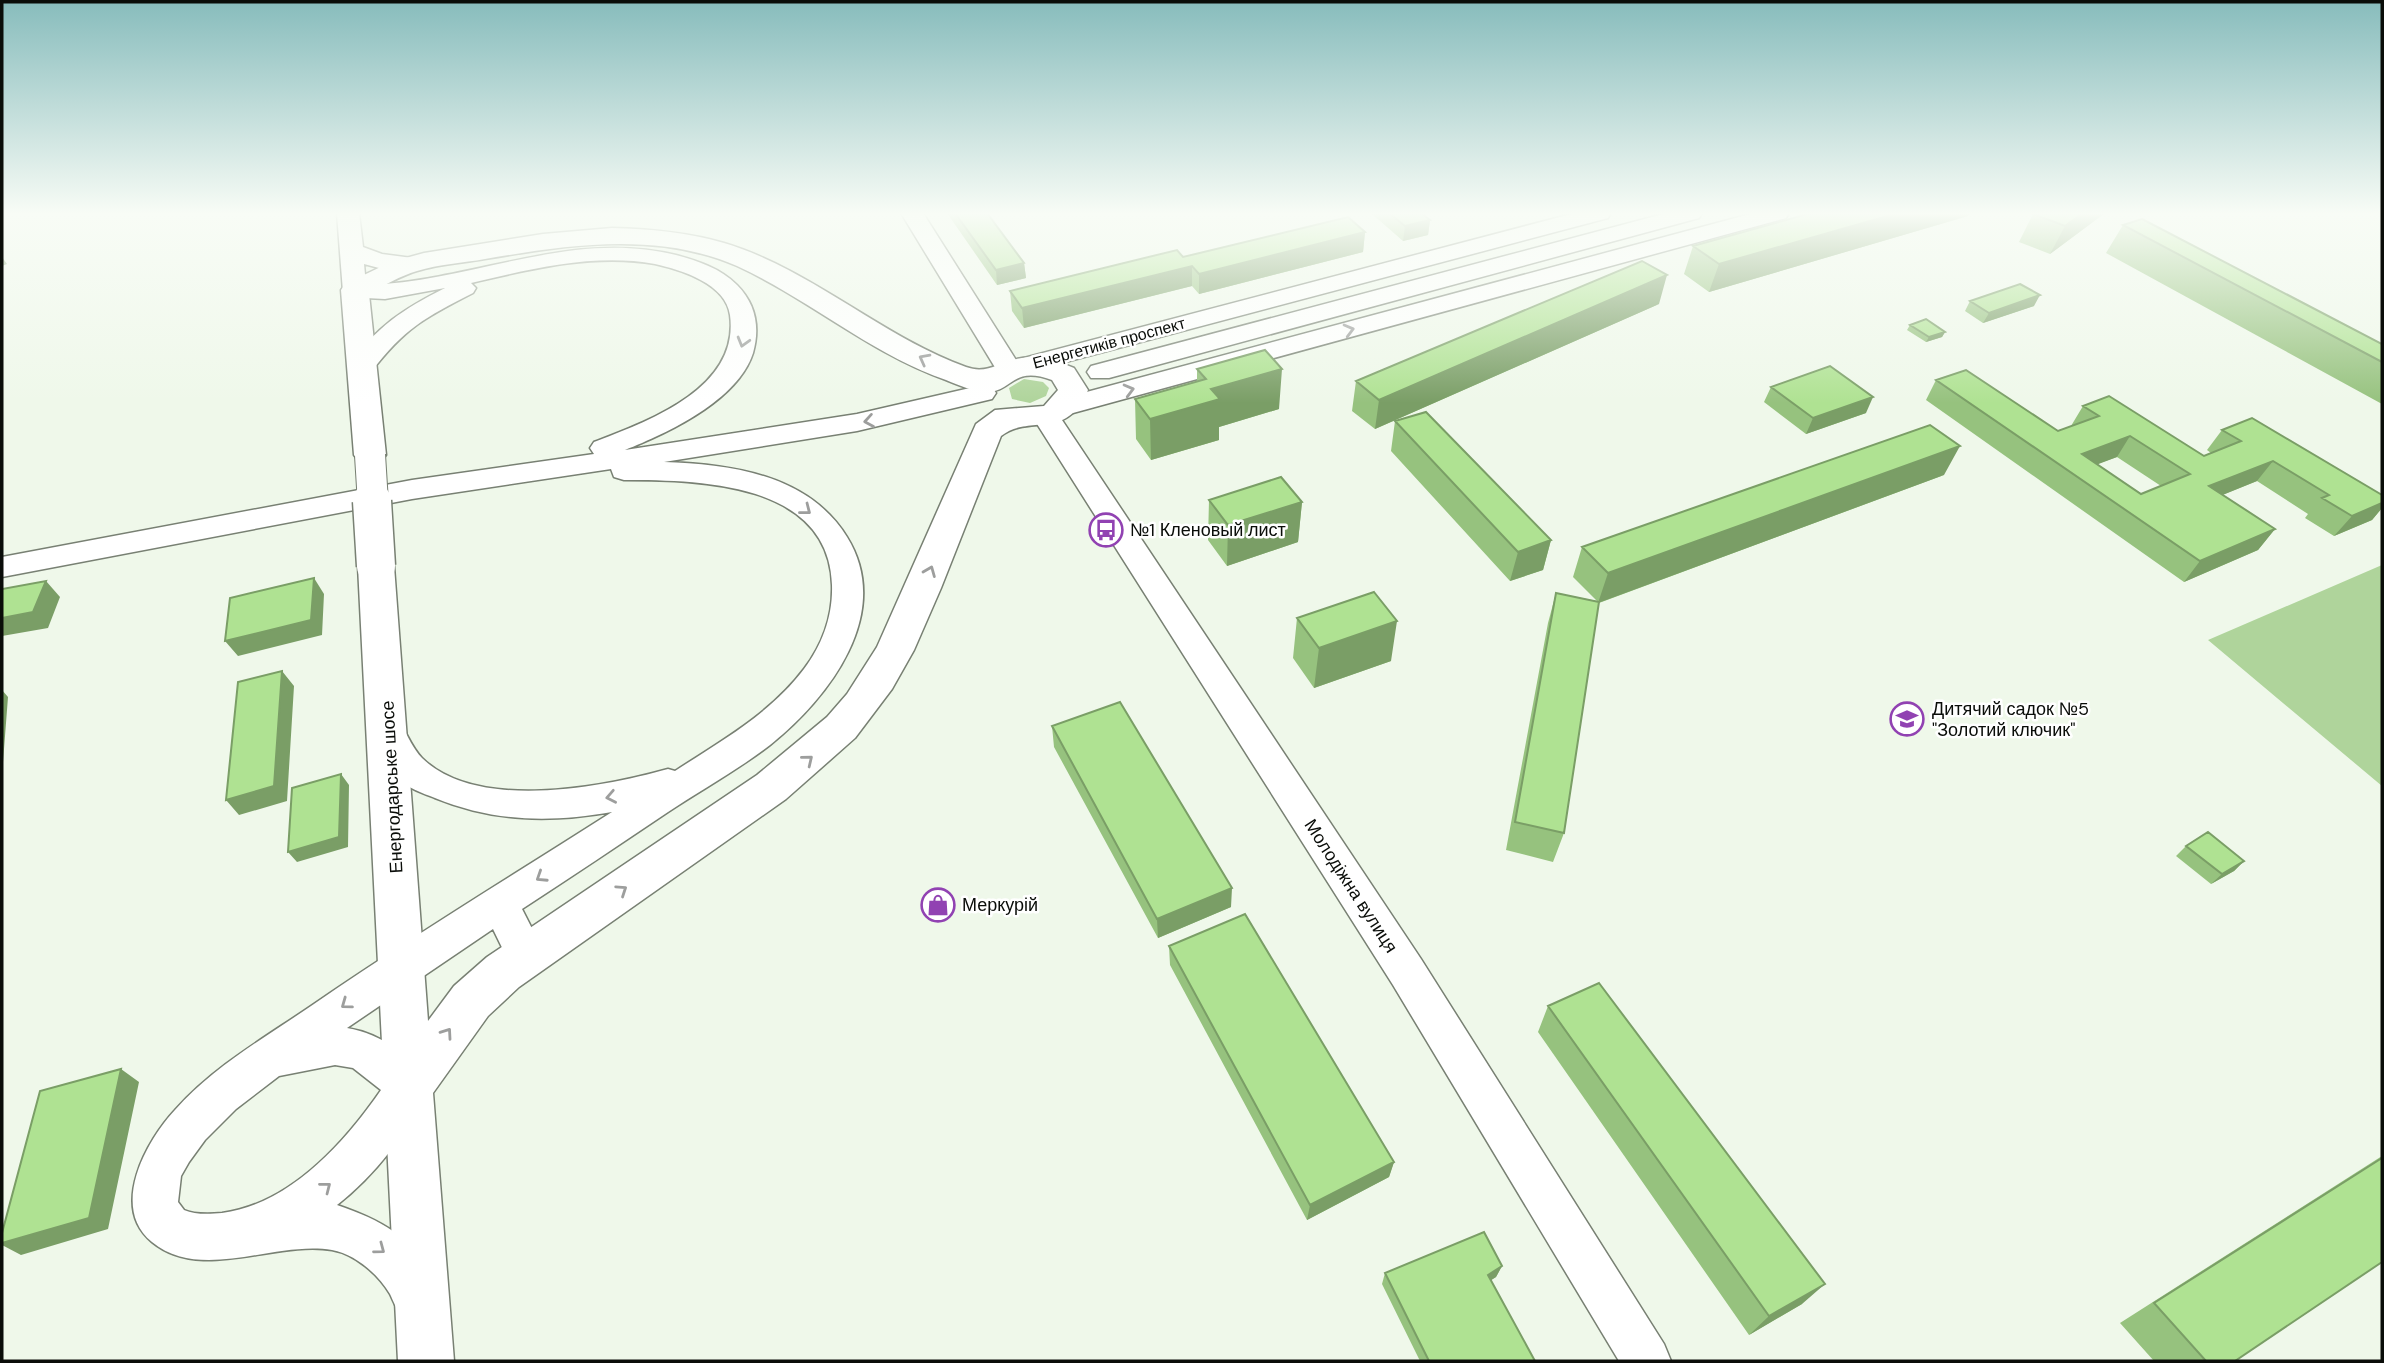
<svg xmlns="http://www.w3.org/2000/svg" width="2384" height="1363" font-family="'DM Sans',sans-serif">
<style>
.green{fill:#afd49b}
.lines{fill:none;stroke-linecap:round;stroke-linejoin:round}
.minor-casing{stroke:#788073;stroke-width:3}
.major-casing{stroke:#788073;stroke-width:3}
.minor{fill:#fff;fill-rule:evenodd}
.major{fill:#fff;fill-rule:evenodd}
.major-bridge-far1-casing{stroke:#788073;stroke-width:32;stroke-linecap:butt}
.major-bridge-casing{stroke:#788073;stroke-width:41;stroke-linecap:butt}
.major-bridge-far1{stroke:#fff;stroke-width:30}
.major-bridge{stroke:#fff;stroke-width:38}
.wall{fill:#96c27e;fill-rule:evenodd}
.shaded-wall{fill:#7a9e66}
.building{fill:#afe292;stroke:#7a9e66;stroke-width:2;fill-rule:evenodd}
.oneway{stroke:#9d9e9d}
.labels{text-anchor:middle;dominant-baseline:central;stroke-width:5;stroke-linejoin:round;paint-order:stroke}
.far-street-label{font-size:16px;fill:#0a0d09;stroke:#fff}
.poi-label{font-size:18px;fill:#0a0d09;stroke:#fff;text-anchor:start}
.street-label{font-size:18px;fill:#0a0d09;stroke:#fff}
</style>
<rect width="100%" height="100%" fill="#eff8ea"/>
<!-- green -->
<path class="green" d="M1024,379L1043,382L1049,388L1046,396L1030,403L1012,399L1009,388Z
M2382,565V786L2208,640Z"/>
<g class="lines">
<defs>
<path id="minor" d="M337,213H359L363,247L382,254L420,259L424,264L420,269L379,268L364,264L366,285C472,282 570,229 676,255C698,261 720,268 737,285C756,304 760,328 753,353C738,400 668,433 625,450L857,414L983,385L992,387L996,393L992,399L857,431L664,462C731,464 809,475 847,537C894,613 829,698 770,745C738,770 701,790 668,812C619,845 571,877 522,909L546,956L540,968L526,974L512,968L493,929L347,1028C382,1034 414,1056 428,1089C409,1132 374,1176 337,1205C393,1224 419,1243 442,1298L435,1315L418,1322C413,1320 407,1318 403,1316C397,1312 393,1300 390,1294C378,1274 355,1254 332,1250C275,1240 202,1283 152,1242C109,1207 147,1140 175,1110C214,1066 266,1037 314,1004C411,937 512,876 612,812C550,823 494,822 435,798C422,793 407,788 397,777C386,766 380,749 373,735L378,726L390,722L402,726C408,736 413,749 422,758C477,812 603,787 668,769L675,771C721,741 770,714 804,669C822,645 833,616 832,585C829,482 699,480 624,480L614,477L611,469L412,499L2,577V557L412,480L594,454L590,448L594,442C649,421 740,388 730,315C726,284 682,270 655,264C594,253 531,269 471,283L476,288L473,293C424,318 405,328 371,372H353L349,366C376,327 403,309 445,288L385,299L346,297L343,292ZM335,1065L353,1068L381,1090C343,1145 289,1204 222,1213C210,1214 195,1215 184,1210L178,1202L181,1176L189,1162L205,1140L236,1109L279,1076Z
M901,213H923L1016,360L1575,213H1611L1608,218L1009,377L1000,375L996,369Z
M1667,213H1702L1699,218L1109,378H1091L1087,372L1091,366Z
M1754,213H1789L1786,218L1073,413L1058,414L1421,959L1664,1344L1671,1361H1619L1393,985L1032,416L1036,410L1051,409L1053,401Z"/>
<path id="major" d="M612,228C650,229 687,232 724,243C811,269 881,336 966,367C988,375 999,361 1022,358C1039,356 1057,361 1074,368L1088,390C1066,442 1031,413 1001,436L941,588L914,650L892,689L855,738L786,799L519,987L488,1016L433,1093L454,1361H398L358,566L363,557L376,554L389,557L394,566L428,1021L454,986L487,957L757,775L827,717L847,694L877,647L976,424L995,410L1044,406L1058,390L1052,380C1012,365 1012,392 987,392C975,392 958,385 946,380C871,354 809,299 737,266C657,231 568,245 485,259C463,263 439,264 417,271C400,276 385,285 369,294L386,455L381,462L370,465L359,462L354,455L341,290L345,284L391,262L424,253L543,234Z"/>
</defs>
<!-- minor casing -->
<use href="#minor" class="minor-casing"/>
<!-- major casing -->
<use href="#major" class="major-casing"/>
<!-- minor -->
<use href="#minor" class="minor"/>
<!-- major -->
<use href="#major" class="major"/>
<defs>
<path id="major-bridge-far1" d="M370,455L373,503"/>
<path id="major-bridge" d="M372,501L376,566"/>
</defs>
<!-- major-bridge-far1 casing -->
<use href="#major-bridge-far1" class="major-bridge-far1-casing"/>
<!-- major-bridge casing -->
<use href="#major-bridge" class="major-bridge-casing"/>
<!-- major-bridge-far1 -->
<use href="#major-bridge-far1" class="major-bridge-far1"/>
<!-- major-bridge -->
<use href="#major-bridge" class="major-bridge"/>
</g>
<!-- wall -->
<path class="wall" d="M947,213H987L1024,263L1026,278L997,285Z
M1371,213H1421L1430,220L1428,235L1403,241Z
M2105,213L2050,254L2019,242L2033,214Z
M1968,216L1709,292L1684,274L1693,246Z
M2123,225L2382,344V404L2106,253Z
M1365,232L1363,252L1199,294L1192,286L1024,328L1012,311L1010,291Z
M1970,301L2034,306L1983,323L1965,311Z
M1659,304L1375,429L1352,411L1356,381Z
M1910,325L1945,332L1942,337L1926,342L1907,330Z
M1197,369L1279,409L1219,427V440L1151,460L1136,439L1135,399L1197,382Z
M1936,380L2058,431L2071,426L2083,406L2204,456L2211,453L2207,450L2222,430L2382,495V508L2372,520L2334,536L2305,518L2308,514L2257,481L2222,495L2275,529L2258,550L2184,582L1926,400ZM2117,457L2161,486L2141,494L2097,464Z
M1771,387L1866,413L1806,434L1764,402Z
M1395,421L1551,540L1543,570L1510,581L1391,451Z
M1944,475L1599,603L1564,833L1553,862L1506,850L1548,623L1556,593L1597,601L1573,577L1582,547Z
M1209,500L1302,502L1298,542L1227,566L1208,540Z
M1297,618L1391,661L1314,688L1293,658Z
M1052,726L1231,907L1158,938L1054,747Z
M2186,846L2244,861L2234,871L2211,884L2176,856Z
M1169,946L1394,1162L1389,1177L1307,1220L1170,965Z
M1548,1006L1802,1304L1749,1335L1538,1032Z
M2382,1156V1262L2235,1361H2154L2120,1323Z
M1502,1266L1496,1277L1491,1280L1535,1361H1420L1382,1284L1385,1273Z"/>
<!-- shaded-wall -->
<path class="shaded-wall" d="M1898,213H1970L1968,216L1709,292L1719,264Z
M2083,213H2105L2050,254L2065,226Z
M1430,220L1428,235L1403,241L1405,226Z
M1365,232L1363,252L1199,294V274Z
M2,257L7,264L2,266Z
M1024,263L1026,278L997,285L996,270Z
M1192,266V286L1024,328L1022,308Z
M1667,275L1659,304L1375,429L1379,400Z
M2040,295L2034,306L1983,323L1989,313Z
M1945,332L1942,337L1926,342L1929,337Z
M1282,369L1279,409L1219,427V440L1151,460L1150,419L1211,389Z
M1873,397L1866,413L1806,434L1813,418Z
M2130,436L2117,457L2072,474L2082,454Z
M1960,446L1944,475L1598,603L1608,573Z
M2273,461L2257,481L2193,507L2209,486Z
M1302,502L1298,542L1227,566L1228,525Z
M2382,503V508L2372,520L2334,536L2352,516Z
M2275,529L2258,550L2184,582L2200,561Z
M1551,540L1543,570L1510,581L1518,552Z
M314,578L324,594L322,635L238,656L225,641Z
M46,581L60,597L48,628L2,636V618Z
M1397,621L1391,661L1314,688L1319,648Z
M282,671L294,686L287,801L239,815L226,800Z
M2,690L8,697L3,762H2Z
M341,774L349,785L348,847L297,862L288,852Z
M2244,861L2234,871L2211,884L2222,874Z
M1232,888L1231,907L1158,938L1157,919Z
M121,1069L139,1082L108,1229L21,1255L2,1245V1243Z
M1394,1162L1389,1177L1307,1220L1310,1205Z
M1502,1266L1496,1277L1482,1286L1488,1275Z
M1825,1284L1802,1304L1749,1335L1769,1316Z"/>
<!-- building -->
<path class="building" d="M955,213H987L1024,263L996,270Z
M1389,213H1421L1430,220L1405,226Z
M1811,213H1898L1719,264L1693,246Z
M2034,213H2083L2065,226L2033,214Z
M1348,217L1365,232L1199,274L1192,266L1022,308L1010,291L1177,250L1183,257Z
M2142,219L2382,344V362L2123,225Z
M1642,261L1667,275L1379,400L1356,381Z
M2020,284L2040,295L1989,313L1970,301Z
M1926,319L1945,332L1929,337L1910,325Z
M1265,350L1282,369L1211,389L1220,399L1150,419L1135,399L1206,379L1197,369Z
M1830,366L1873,397L1813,418L1771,387Z
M1966,370L2058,431L2099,416L2083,406L2109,396L2204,456L2241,441L2222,430L2252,418L2382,495V503L2352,516L2322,498L2329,495L2273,461L2209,486L2275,529L2200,561L1936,380ZM2130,436L2190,474L2141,494L2082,454Z
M1426,412L1551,540L1518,552L1395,421Z
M1930,425L1960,446L1608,573L1582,547Z
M1281,477L1302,502L1228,525L1209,500Z
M314,578L311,620L225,641L230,598Z
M46,581L33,612L2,618V589Z
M1374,592L1397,621L1319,648L1297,618Z
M1556,593L1599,602L1564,833L1515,822Z
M282,671L274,786L226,800L238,682Z
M1120,702L1232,888L1157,919L1052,726Z
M341,774L339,837L288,852L292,788Z
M2208,832L2244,861L2222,874L2186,846Z
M1245,914L1394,1162L1310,1205L1169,946Z
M1599,983L1825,1284L1769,1316L1548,1006Z
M121,1069L89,1218L2,1243V1233L40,1091Z
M2382,1158V1262L2235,1361H2206L2154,1303Z
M1484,1232L1502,1266L1488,1275L1535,1361H1429L1385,1273Z"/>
<!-- one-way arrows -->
<defs><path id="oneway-chevron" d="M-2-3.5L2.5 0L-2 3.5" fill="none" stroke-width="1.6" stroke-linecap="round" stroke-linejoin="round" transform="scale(1.75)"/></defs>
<g class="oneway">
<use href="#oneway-chevron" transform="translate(1349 330) rotate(-15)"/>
<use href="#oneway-chevron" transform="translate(743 342) rotate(106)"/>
<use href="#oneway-chevron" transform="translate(924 359) rotate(-152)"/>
<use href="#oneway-chevron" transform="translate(1129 390) rotate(-15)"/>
<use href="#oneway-chevron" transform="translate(869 421) rotate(170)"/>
<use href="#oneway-chevron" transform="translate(806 510) rotate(38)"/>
<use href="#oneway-chevron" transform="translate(930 571) rotate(-68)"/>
<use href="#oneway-chevron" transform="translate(808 760) rotate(-39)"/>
<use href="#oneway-chevron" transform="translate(611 797) rotate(169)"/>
<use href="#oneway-chevron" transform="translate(541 877) rotate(147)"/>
<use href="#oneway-chevron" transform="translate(622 890) rotate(-34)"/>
<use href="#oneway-chevron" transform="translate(346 1004) rotate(144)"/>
<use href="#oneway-chevron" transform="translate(447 1033) rotate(-55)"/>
<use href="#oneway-chevron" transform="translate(326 1187) rotate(-38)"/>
<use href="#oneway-chevron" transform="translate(380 1249) rotate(37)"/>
</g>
<!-- sky -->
<linearGradient id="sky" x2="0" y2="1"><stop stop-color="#87bcbc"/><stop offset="0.53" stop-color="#f8fcf6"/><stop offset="1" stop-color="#f8fcf6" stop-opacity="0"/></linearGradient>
<rect width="2384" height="403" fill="url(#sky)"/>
<!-- icons -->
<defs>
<symbol id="bus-ring" viewBox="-11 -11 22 22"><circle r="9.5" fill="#fff" stroke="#9142b2" stroke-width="1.5"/><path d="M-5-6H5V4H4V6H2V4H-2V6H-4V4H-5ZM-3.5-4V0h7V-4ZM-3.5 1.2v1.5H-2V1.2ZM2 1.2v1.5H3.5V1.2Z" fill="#9142b2"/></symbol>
<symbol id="school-ring" viewBox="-11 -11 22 22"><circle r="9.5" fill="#fff" stroke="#9142b2" stroke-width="1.5"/><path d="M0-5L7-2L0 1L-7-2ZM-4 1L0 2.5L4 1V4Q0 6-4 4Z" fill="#9142b2"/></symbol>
<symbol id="shop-ring" viewBox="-11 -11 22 22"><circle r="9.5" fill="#fff" stroke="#9142b2" stroke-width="1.5"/><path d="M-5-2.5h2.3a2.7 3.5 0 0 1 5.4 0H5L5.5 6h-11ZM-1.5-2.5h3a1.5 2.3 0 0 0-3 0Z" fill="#9142b2"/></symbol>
</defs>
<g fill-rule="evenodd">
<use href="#bus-ring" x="1087" y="511" width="38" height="38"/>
<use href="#school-ring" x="1888" y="700" width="38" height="38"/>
<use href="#shop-ring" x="919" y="886" width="38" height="38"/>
</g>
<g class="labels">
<!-- far-street labels -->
<g class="far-street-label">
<text transform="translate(1109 343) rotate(-15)">Енергетиків проспект</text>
</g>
<!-- poi labels -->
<g class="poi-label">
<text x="1130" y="530">№1 Кленовый лист</text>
<text x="1932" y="709">Дитячий садок №5<tspan x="1932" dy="21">"Золотий ключик"</tspan></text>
<text x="962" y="905">Меркурій</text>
</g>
<!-- street labels -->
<g class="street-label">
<text transform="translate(392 787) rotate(-93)">Енергодарське шосе</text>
<text transform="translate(1351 886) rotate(57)">Молодіжна вулиця</text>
</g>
</g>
<!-- border -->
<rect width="2384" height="1363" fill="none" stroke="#0a0d09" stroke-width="7"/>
</svg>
